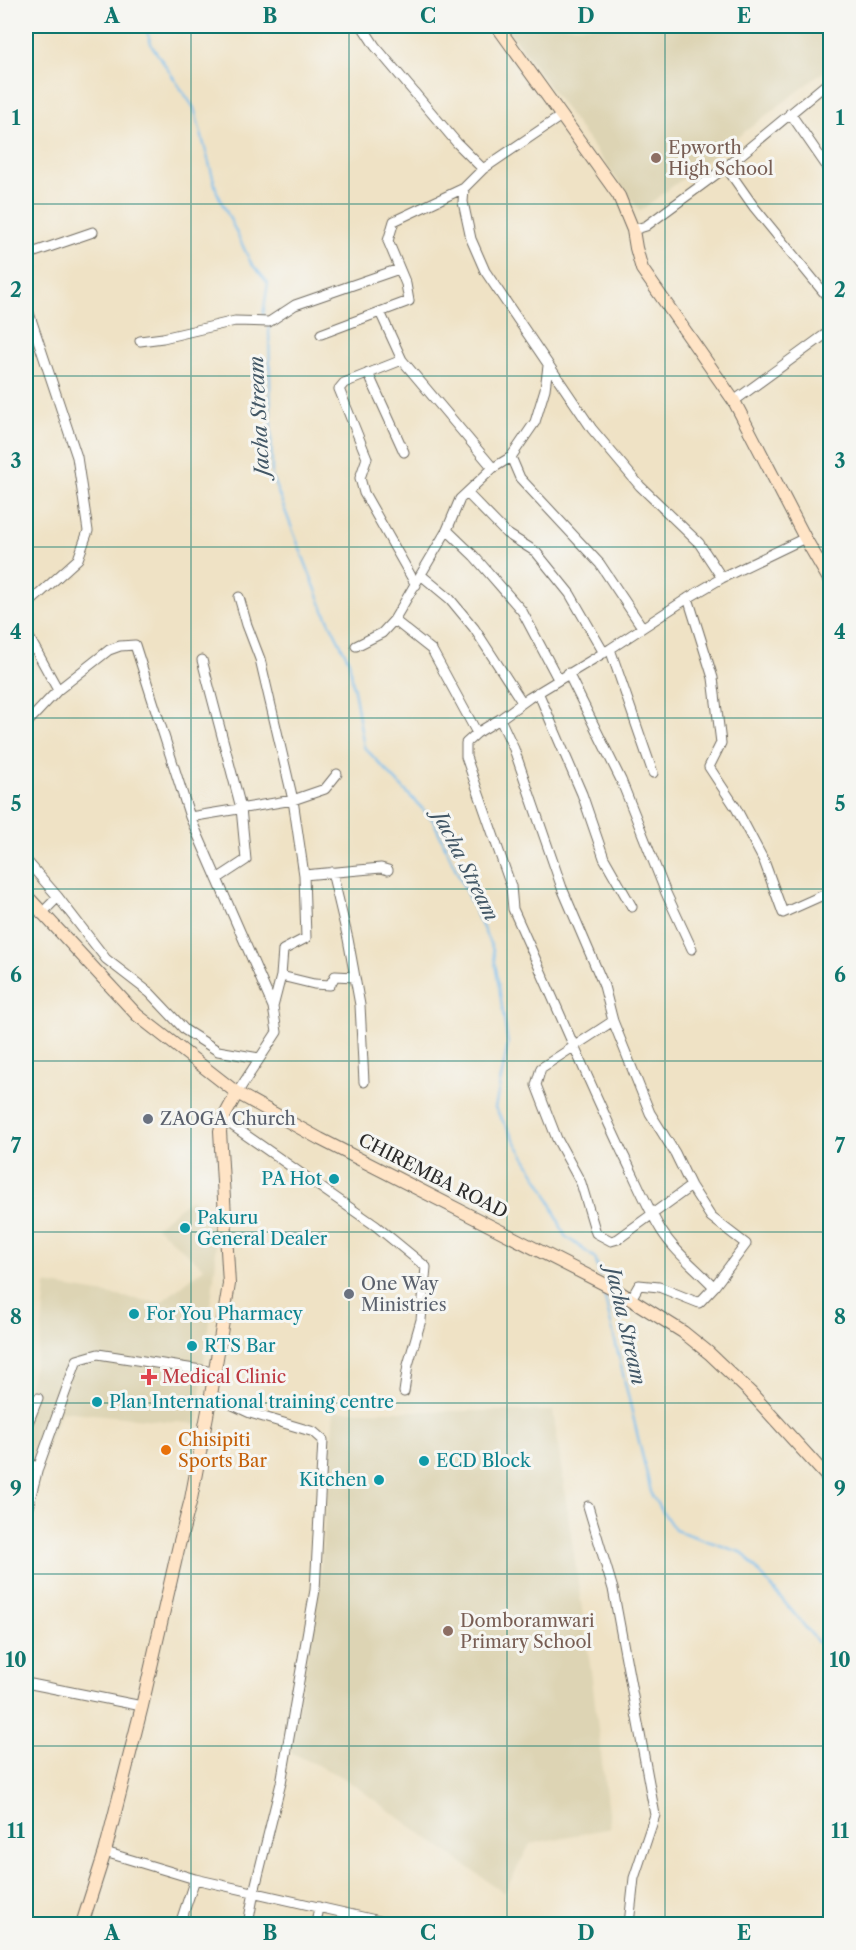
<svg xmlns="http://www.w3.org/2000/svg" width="856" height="1950" font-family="'Libre Caslon Text',serif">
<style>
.built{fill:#ddd4b4}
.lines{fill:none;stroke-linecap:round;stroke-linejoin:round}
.stream{stroke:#78beef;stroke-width:2}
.street-casing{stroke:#706b61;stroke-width:11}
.secondary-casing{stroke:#706b61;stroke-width:14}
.street{stroke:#fff;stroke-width:9}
.secondary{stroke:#ffe4c6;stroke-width:12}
.grid{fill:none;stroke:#0f766e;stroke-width:1.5;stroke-opacity:0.55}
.education-dot{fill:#8d6e63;stroke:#f6f6f2;stroke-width:2}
.worship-dot{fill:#6b7280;stroke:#f6f6f2;stroke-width:2}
.culture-dot{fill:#0f9aa8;stroke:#f6f6f2;stroke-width:2}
.health-dot{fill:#e0444e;stroke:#f6f6f2;stroke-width:2}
.food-dot{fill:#e8710a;stroke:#f6f6f2;stroke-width:2}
.labels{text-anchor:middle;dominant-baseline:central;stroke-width:6;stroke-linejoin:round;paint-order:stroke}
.education-label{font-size:18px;fill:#785e54;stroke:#f6f6f2;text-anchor:start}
.worship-label{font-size:18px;fill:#5b616d;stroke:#f6f6f2;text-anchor:start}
.street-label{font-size:18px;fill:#2b2b2b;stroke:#f6f6f2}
.culture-label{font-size:18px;fill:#0d838f;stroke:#f6f6f2;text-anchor:start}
.health-label{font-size:18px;fill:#be3a42;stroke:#f6f6f2;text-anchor:start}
.food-label{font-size:18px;fill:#c56008;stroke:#f6f6f2;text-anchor:start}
.water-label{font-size:20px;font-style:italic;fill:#425766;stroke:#f6f6f2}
.neatline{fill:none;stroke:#0f766e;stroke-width:2}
.grid-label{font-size:20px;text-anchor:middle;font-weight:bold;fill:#0f766e}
</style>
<rect width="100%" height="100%" fill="#f6f6f2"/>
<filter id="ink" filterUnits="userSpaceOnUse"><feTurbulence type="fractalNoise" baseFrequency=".0167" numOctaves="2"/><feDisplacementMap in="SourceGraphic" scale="12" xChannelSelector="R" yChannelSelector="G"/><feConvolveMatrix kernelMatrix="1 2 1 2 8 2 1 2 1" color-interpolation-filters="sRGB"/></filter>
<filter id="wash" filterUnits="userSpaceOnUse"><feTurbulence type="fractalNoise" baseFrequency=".008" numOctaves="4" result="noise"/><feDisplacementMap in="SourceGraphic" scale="24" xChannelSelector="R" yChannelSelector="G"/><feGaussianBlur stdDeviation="1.35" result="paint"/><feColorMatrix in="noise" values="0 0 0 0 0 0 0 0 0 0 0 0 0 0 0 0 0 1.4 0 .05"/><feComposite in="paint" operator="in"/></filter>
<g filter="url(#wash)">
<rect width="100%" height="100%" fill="#efe2c5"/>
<!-- built -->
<path class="built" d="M505,26H830V67L640,211Z
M190,1199L212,1211L216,1260L197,1424L61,1411L40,1461L26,1455V1415L36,1392L28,1390L41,1337L46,1284L160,1303L204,1268L156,1227Z
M334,1411H553L592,1678L610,1828L530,1844L504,1893L344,1778L290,1752L319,1583Z"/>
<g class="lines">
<!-- stream -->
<path class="stream" d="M145,26L152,46L194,108L217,192L251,263L268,283L263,316L265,318
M269,325L272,477L325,613L349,661L364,747L433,820L493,950L508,1044L495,1108L545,1190L565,1236L595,1258L600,1276
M603,1290L652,1496L675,1530L743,1553L828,1654L830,1661"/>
</g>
</g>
<g filter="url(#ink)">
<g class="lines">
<defs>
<path id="street" d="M362,26L375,46L457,143L483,169L561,116
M790,113L830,171
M726,167L754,207L830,300
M483,169L464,188L463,202L471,239L485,271L592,429L640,486L699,543L722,578
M633,230L646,226L726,167L830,81
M26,255L93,232
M26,304L77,457L88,531L78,559L26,606
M380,312L402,360L493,468
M321,334L409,301L406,284L388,241L394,221L464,188
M140,341L163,338L235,321L269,322L295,305L399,269
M402,360L344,383L339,389L367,458L360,478L364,493L416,585
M368,373L404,452
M734,401L830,331
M511,457L520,478L600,564L642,627
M467,493L506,533L536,552L570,594L604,653
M447,530L474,556L522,611L558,679
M421,575L450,599L474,628L522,702
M239,597L247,625L260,659L293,800L304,875L306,938L283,950L281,976L273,1007
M688,598L713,678L721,743L709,767L736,808L764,861L783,913L830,892
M394,620L432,650L477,733
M26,632L58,690
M356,646L382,633L394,620L447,530L460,499L493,468L511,457L535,422L545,389L548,366
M610,649L653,773
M202,660L241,808L246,860L217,879
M568,673L621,780L666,893L692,949
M538,692L582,794L604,858L632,907
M500,719L514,749L562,888L604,986L613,1021L650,1113L675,1153L691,1186L711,1217L746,1244L714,1287L699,1303L659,1287L639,1285L631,1299
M26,724L58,690L109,650L120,646L135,645L190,817L273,1007L277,1032L237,1093
M190,817L293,800L325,789L337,774
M26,860L58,897L106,959L150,993L185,1030L218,1051L259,1058
M332,872L348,939L360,1005L364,1082
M304,875L381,868L388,870
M41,914L58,897
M281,976L314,984L330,985L335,976L355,977
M613,1021L541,1068L536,1085L557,1139L581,1183L596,1233L611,1241L618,1239L691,1186
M223,1119L376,1226L426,1267L421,1320L408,1365L404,1392
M714,1287C696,1268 675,1252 661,1230C646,1205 635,1177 622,1152C584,1072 550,990 513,909L511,886L466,757V743L477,733L500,719L529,698L610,649L688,598L722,578L805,538
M211,1395L250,1413L314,1432L323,1440L315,1590L281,1783L254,1892L248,1924
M26,1428L38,1398
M26,1462L38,1468
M588,1506L613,1589L655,1815L634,1878L629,1924
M26,1515L38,1468L77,1360L98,1354L214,1372
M26,1683L142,1706
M105,1852L195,1879L393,1924
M180,1924L195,1879
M316,1924L319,1907"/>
<path id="secondary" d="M497,26L619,196L633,230L636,248L642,269L734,401L805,538L830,581
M26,895L137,1015L237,1093L320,1139L616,1290L683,1332L709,1353L750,1392L830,1480
M82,1924L105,1852L142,1706L179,1545L191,1499L211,1395L229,1284L220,1131L223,1119L237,1093"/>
</defs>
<!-- street casing -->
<use href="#street" class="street-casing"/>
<!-- secondary casing -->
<use href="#secondary" class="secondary-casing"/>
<!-- street -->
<use href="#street" class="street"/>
<!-- secondary -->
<use href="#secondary" class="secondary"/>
</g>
</g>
<!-- grid -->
<path class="grid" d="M191,26V1924M349,26V1924M507,26V1924M665,26V1924M26,204H830M26,376H830M26,547H830M26,718H830M26,889H830M26,1061H830M26,1232H830M26,1403H830M26,1574H830M26,1746H830"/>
<!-- markers -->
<g class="education-dot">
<circle cx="656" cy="158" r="6"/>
<circle cx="448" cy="1631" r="6"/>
</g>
<g class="worship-dot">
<circle cx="148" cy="1119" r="6"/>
<circle cx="349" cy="1294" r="6"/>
</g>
<g class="culture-dot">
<circle cx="334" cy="1179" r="6"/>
<circle cx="185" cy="1228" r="6"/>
<circle cx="134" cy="1314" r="6"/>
<circle cx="192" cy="1346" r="6"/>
<circle cx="97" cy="1402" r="6"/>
<circle cx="424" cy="1461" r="6"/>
<circle cx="379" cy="1480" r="6"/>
</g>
<path class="health-dot" d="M146 1368h6v6h6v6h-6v6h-6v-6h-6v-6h6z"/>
<circle class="food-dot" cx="166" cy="1450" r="6"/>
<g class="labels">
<!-- education labels -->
<g class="education-label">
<text x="668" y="148">Epworth<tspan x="668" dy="21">High School</tspan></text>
<text x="460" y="1621">Domboramwari<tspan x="460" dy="21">Primary School</tspan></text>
</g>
<!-- worship labels -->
<g class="worship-label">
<text x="160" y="1119">ZAOGA Church</text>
<text x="361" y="1284">One Way<tspan x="361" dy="21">Ministries</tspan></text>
</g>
<!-- street labels -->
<g class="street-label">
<text transform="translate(433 1176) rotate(27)">CHIREMBA ROAD</text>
</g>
<!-- culture labels -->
<g class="culture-label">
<text x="322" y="1179" text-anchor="end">PA Hot</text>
<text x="197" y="1218">Pakuru<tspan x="197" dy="21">General Dealer</tspan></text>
<text x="146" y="1314">For You Pharmacy</text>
<text x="204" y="1346">RTS Bar</text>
<text x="109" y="1402">Plan International training centre</text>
<text x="436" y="1461">ECD Block</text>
<text x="367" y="1480" text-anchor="end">Kitchen</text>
</g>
<!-- health labels -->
<g class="health-label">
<text x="162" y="1377">Medical Clinic</text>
</g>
<!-- food labels -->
<g class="food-label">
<text x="178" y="1440">Chisipiti<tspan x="178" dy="21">Sports Bar</tspan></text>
</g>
<!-- water labels -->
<g class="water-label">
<text transform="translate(259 416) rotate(-93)">Jacha Stream</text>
<text transform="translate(466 866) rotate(63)">Jacha Stream</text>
<text transform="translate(626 1326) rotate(77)">Jacha Stream</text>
</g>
</g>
<!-- margin -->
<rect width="856" height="1950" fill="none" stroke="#f6f6f2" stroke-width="66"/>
<rect x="33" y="33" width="790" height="1884" class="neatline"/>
<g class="grid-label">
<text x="112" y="23">A</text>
<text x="270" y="23">B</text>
<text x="428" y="23">C</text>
<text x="586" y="23">D</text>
<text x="744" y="23">E</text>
<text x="16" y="125">1</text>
<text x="840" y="125">1</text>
<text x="16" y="297">2</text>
<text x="840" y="297">2</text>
<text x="16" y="468">3</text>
<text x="840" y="468">3</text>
<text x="16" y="639">4</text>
<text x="840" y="639">4</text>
<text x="16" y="811">5</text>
<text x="840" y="811">5</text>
<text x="16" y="982">6</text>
<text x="840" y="982">6</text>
<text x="16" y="1153">7</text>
<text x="840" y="1153">7</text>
<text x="16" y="1324">8</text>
<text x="840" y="1324">8</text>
<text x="16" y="1496">9</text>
<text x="840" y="1496">9</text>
<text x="16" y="1667">10</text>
<text x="840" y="1667">10</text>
<text x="16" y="1838">11</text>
<text x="840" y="1838">11</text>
<text x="112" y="1940">A</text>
<text x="270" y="1940">B</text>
<text x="428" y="1940">C</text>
<text x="586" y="1940">D</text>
<text x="744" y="1940">E</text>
</g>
</svg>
